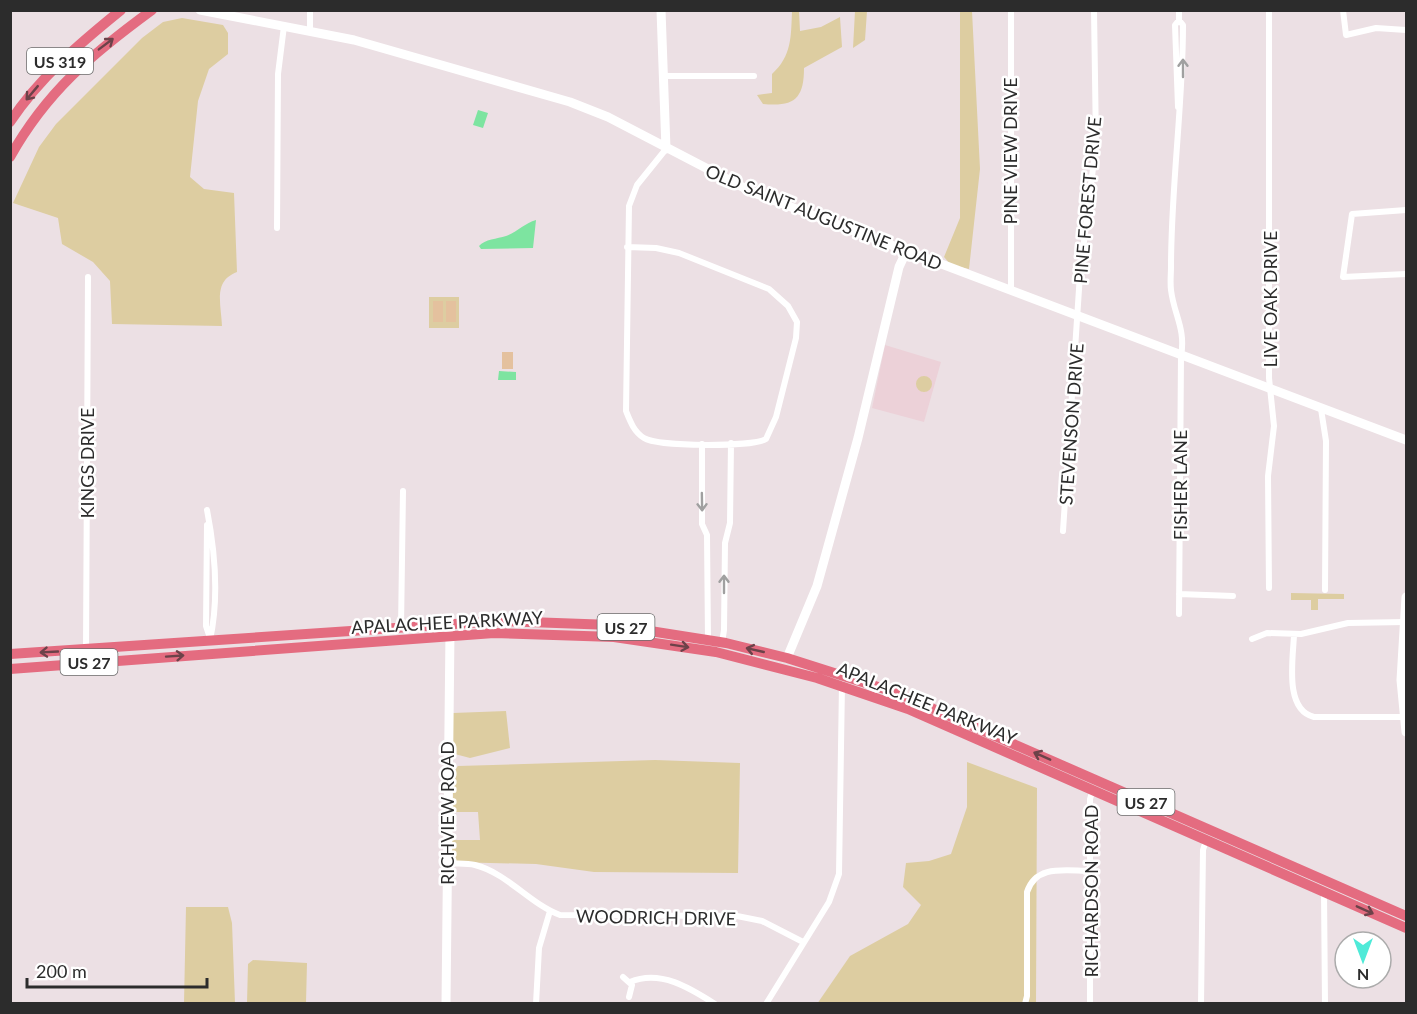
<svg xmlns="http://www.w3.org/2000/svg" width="1417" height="1014" font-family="Lato,sans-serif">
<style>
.education{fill:#ecd1d8}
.green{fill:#ddcda1}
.pitch{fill:#e4c19e}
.water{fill:#7de4a0}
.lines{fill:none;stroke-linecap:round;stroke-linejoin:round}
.street{stroke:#fff;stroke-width:6}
.secondary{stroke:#fff;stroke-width:9}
.primary{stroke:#e46c80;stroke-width:10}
.oneway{stroke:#6c4249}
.oneway2{stroke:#a0a0a0}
.labels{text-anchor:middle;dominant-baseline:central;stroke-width:5;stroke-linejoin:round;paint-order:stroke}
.shield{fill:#fff;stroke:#6b6b6b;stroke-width:1.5}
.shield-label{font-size:16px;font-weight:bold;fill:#2c2c2c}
.street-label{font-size:18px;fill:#2c2c2c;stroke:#fff}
</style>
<rect width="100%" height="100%" fill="#ece0e4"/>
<!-- education -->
<path class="education" d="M885,345L941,362L924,422L872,408Z"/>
<!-- green -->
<path class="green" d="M792,11H799L800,31L821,27L840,17L842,47L804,68C804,99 794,107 763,104L757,95L772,93V74C792,56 791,36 792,11Z
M855,11H867L865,40L853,48Z
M960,11H972L980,169L969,269L951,265L944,257L960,218Z
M182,18L223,25L228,33V54L209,69L198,101L190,177L204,189L234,193L237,272C213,281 221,303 222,326L112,324L110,281L93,262L62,244L58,218L13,203L39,147L56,124L142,38L163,22Z
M429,297H459V328H429Z
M916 384a8 8 0 1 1 16 0a8 8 0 1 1-16 0Z
M1291,593L1344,594V599H1318V610H1311V600H1291Z
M506,711L510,748L470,758L451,753L453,713Z
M655,760L740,763L738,873L594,872L536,864L450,862V840H480L478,812H453V771L458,766Z
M967,762L1037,788L1036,1003L817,1004L850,956L908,924L921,905L903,887L906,863L929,861L951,854L967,807Z
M186,907H228L232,923L235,1003H184Z
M253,960L307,963L306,1003H247L248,964Z"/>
<!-- pitch -->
<path class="pitch" d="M433,301H443V322H433Z
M446,301H456V322H446Z
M502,352H513V369H502Z"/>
<!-- water -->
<path class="water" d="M478,110L488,113L483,128L473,125Z
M536,220L533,248L481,249L479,246C485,239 497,239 506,236C517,232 525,223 536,220Z
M499,371L516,372V380H498Z"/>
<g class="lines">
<!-- street -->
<path class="street" d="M1343,10L1346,35L1376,28L1406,30
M1179,20L1183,25C1183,106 1171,186 1171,267C1171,274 1170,282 1171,290C1174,315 1186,329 1181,356L1179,614
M310,31V10
M662,76H754
M1178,107L1175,25L1179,20V10
M1406,210L1352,214L1343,277L1406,274
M277,228L278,74L284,26
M627,247L656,248L679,253L769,289L788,306L797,322L796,338L776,417L766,439C752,447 658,447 644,438C634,432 630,421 626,411L629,206L637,185L666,149
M1011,291V10
M1321,409L1326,441L1325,590
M702,444V524L707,535L708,640
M207,510C215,551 219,599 210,640
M207,525L206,626L210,638
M1063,531L1080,274L1096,144L1094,10
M1269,588L1268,476L1274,426L1269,378V10
M1179,594L1233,596
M401,628L403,491
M1294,635C1293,659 1284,710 1314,717H1404
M1252,639L1267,633L1301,634L1348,623L1405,622
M722,643L724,630L725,543L730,523L731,443
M86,650L88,277
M447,863C456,864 466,863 475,865C507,873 530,904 560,915L737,916L762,921L803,942
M1324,892L1325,1004
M623,977L632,985L629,997
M630,982C660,969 690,988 715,1004
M536,1004L539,948L550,911
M766,1004L829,902L839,874L842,684
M1025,1004L1027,996V892C1036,864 1066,871 1090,871
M1090,1004V799L1093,789
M1201,1004L1203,850L1206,840"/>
<!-- secondary -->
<path class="secondary" d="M200,10L354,40L570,102L608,117L754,193L1406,440
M661,10L666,149
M1406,597L1401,680L1406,732
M787,658L817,586L858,438L899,267L907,250
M446,1004L450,631"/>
<!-- primary -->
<path class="primary" d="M10,122C40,77 79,44 121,10
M10,157C47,91 92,54 152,10
M10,654L499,621L612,625L726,643L787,658L897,693L1406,916
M10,669L494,633L614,637L716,652L817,678L908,709L1406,928"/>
</g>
<!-- one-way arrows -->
<defs><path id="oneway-shaft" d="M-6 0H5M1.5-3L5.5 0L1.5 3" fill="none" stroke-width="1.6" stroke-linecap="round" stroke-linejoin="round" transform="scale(1.5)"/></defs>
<g class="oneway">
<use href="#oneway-shaft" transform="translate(106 44) rotate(-37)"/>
<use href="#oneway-shaft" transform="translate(32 93) rotate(130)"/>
<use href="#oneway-shaft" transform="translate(680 646) rotate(9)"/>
<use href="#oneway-shaft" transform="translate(755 650) rotate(-167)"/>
<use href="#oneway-shaft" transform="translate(49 652) rotate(177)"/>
<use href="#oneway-shaft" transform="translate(175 656) rotate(-4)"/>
<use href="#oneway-shaft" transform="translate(1042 756) rotate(-156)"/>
<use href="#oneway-shaft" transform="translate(1365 910) rotate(24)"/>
</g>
<g class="oneway2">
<use href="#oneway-shaft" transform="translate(1183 68) rotate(-90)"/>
<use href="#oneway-shaft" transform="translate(702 502) rotate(89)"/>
<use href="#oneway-shaft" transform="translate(724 584) rotate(-90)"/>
</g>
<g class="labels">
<!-- shield labels -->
<g class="shield">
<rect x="27" y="48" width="66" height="26" rx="4.5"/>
<rect x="597.5" y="614" width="57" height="26" rx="4.5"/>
<rect x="60.5" y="649" width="57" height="26" rx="4.5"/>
<rect x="1117.5" y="789" width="57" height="26" rx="4.5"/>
</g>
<g class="shield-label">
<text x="60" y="61">US 319</text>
<text x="626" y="627">US 27</text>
<text x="89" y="662">US 27</text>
<text x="1146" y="802">US 27</text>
</g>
<!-- street labels -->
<g class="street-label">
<text transform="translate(1010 151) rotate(-90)">PINE VIEW DRIVE</text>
<text transform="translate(1087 200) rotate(-85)">PINE FOREST DRIVE</text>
<text transform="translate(824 217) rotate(22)">OLD SAINT AUGUSTINE ROAD</text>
<text transform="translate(1270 299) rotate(-90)">LIVE OAK DRIVE</text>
<text transform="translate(1071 424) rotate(-86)">STEVENSON DRIVE</text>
<text transform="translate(87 463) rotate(-90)">KINGS DRIVE</text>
<text transform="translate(1180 485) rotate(-90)">FISHER LANE</text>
<text transform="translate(447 622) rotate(-3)">APALACHEE PARKWAY</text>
<text transform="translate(927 703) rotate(22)">APALACHEE PARKWAY</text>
<text transform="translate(447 813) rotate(-90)">RICHVIEW ROAD</text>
<text transform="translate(1091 891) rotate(-90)">RICHARDSON ROAD</text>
<text transform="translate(656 917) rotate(1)">WOODRICH DRIVE</text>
</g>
</g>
<!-- border -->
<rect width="1417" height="1014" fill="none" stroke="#2c2c2c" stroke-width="24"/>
<!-- north arrow -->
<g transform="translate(1363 960) rotate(180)"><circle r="28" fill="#ffffff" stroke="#ababab" stroke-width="1.5"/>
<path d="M0-4.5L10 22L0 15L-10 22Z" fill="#4fead8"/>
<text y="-9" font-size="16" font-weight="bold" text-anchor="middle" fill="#2c2c2c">N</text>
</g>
<!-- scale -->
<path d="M27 978v9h180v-9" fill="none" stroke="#2c2c2c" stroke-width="3"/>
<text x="36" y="978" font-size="18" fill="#2c2c2c" stroke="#ffffff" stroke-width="4.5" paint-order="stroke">200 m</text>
</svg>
